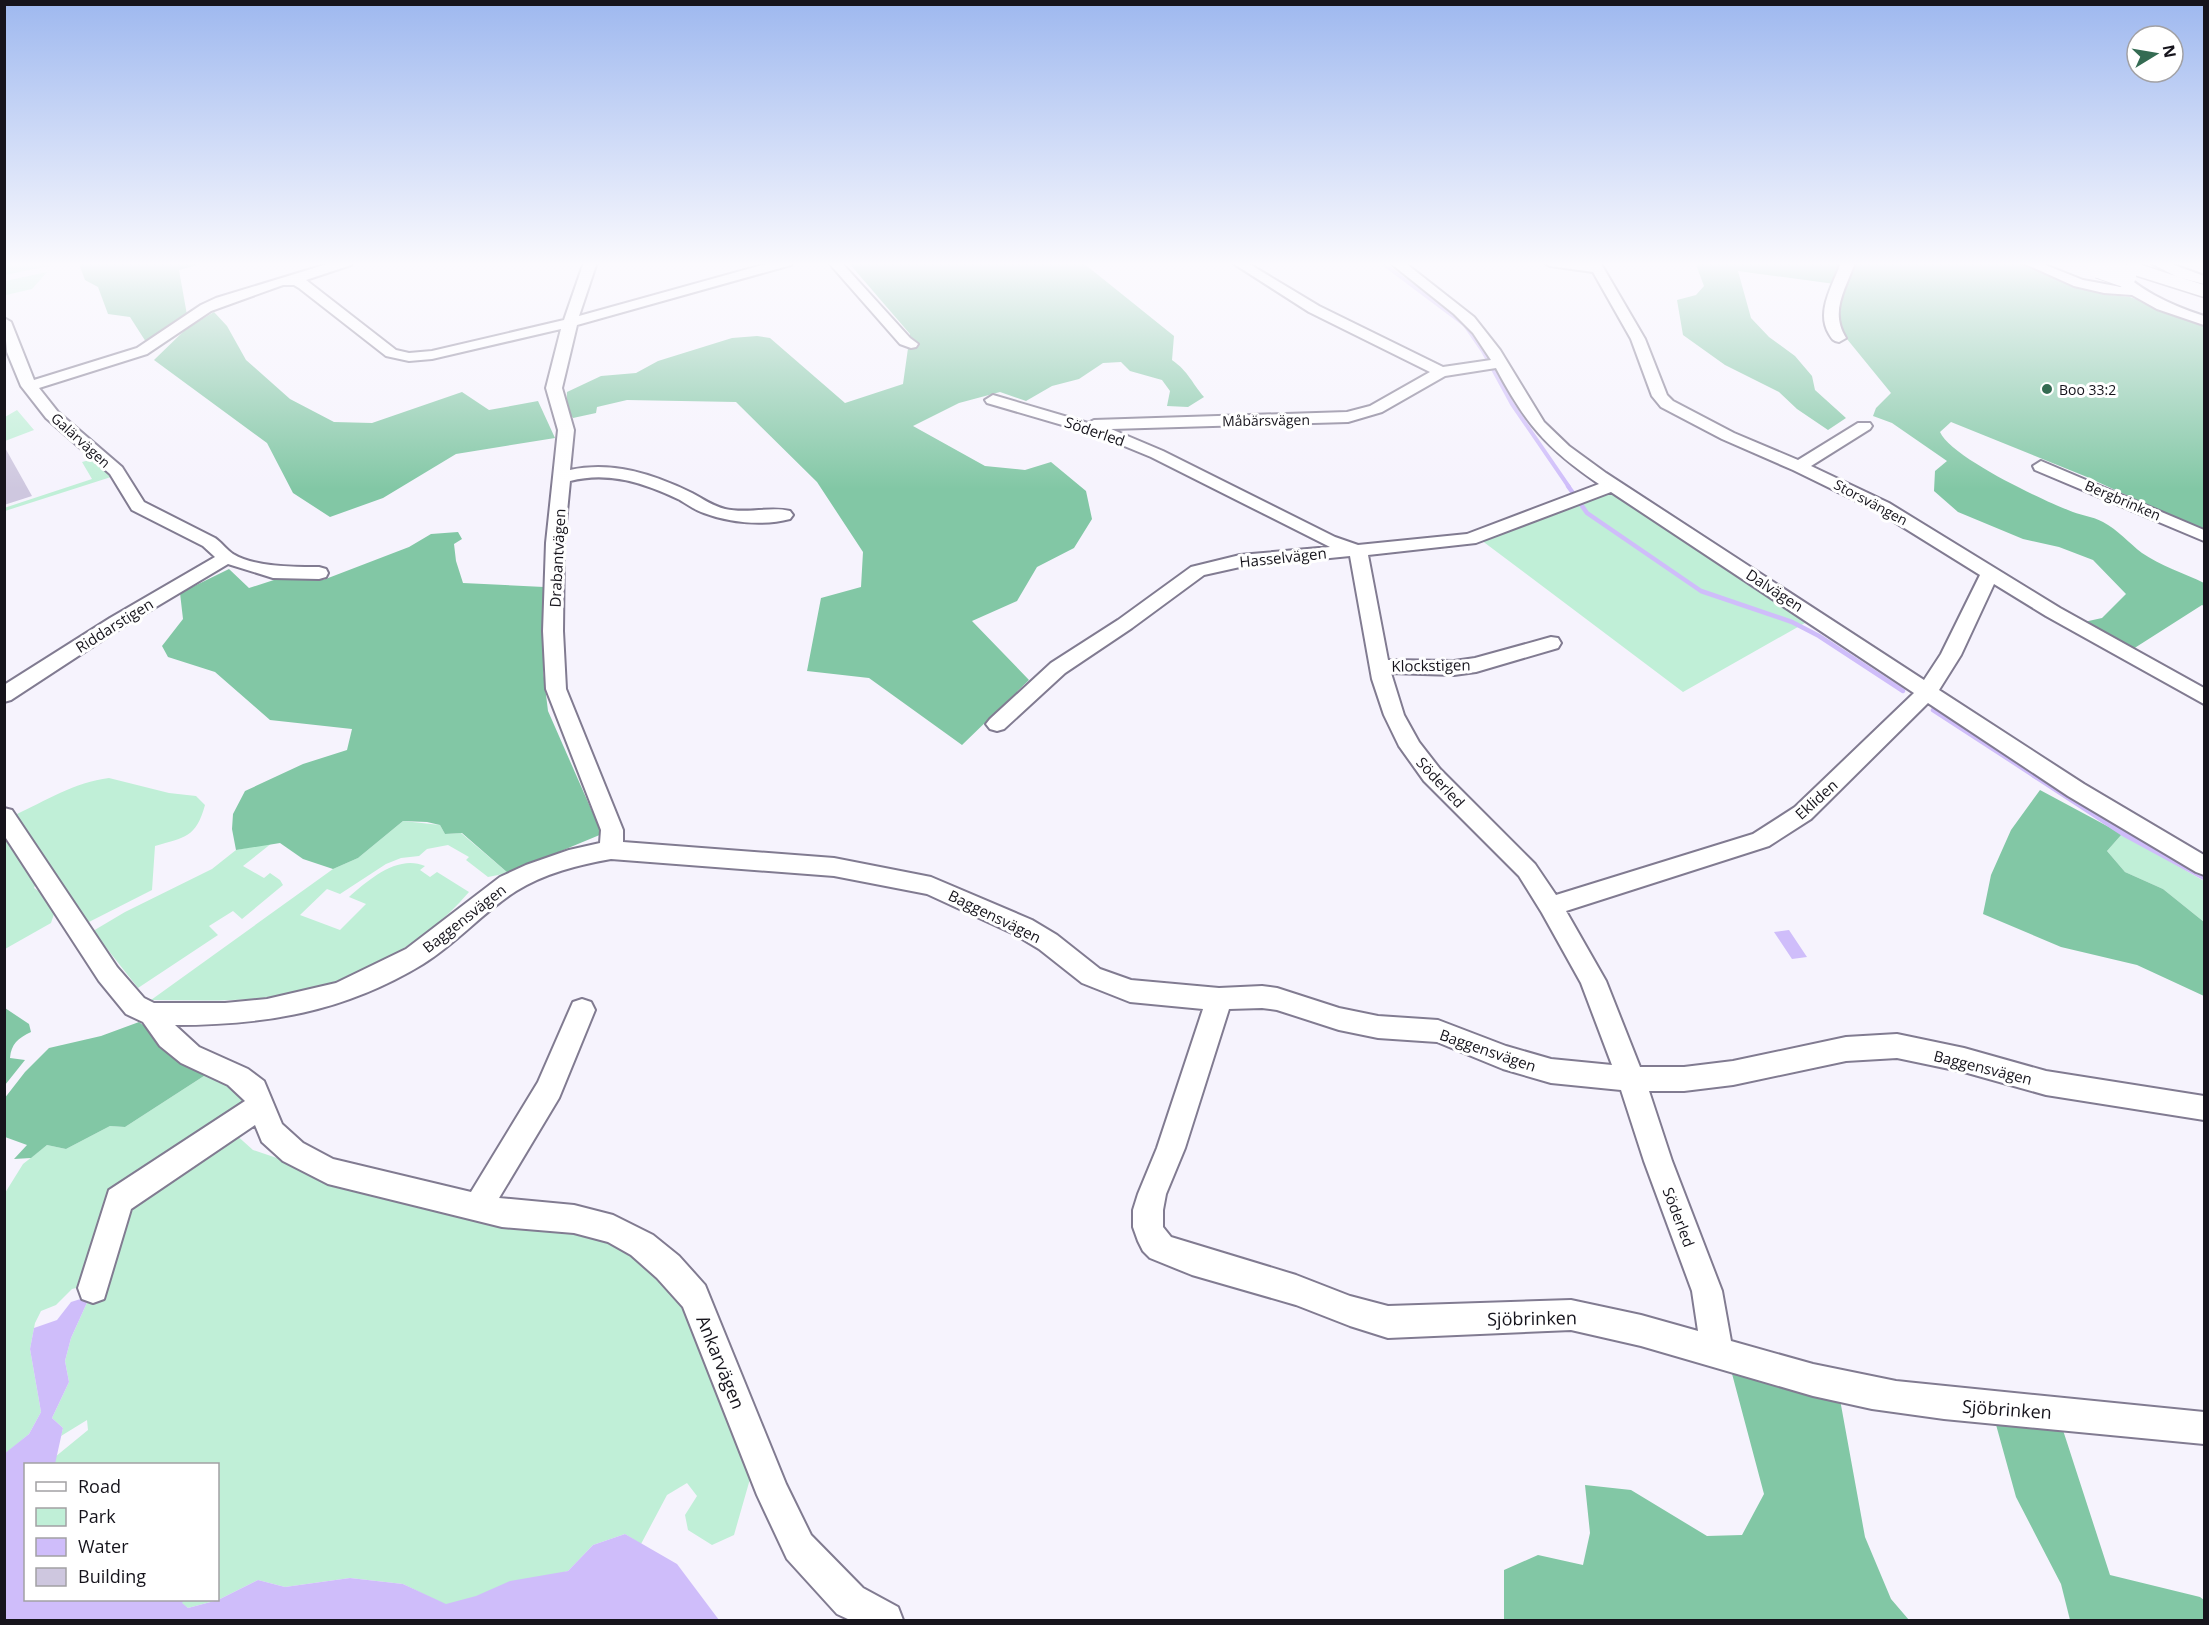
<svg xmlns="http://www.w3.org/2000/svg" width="2209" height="1625" font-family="'Open Sans',sans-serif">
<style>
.green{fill:#c0efd7}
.forest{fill:#82c7a5}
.water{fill:#cfbdfa}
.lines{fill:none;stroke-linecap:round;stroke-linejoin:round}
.stream-far2{stroke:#cfbdfa;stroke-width:4}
.stream-far1{stroke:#cfbdfa;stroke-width:4.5}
.stream{stroke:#cfbdfa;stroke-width:6}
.building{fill:#cec7df}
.minor-casing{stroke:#817b91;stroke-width:4}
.highway-casing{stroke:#817b91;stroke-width:3}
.minor{fill:#fff;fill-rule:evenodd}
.highway{fill:#fff;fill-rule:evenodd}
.highway-bridge-casing{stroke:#817b91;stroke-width:24;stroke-linecap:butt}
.highway-bridge{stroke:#fff;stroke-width:22}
.poi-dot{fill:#346b52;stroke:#fff;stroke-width:2}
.labels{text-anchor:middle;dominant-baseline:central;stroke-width:6;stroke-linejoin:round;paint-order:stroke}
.far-poi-label{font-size:14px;fill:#16141c;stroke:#fff;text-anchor:start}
.far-street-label{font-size:14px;fill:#16141c;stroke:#fff}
.street-label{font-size:15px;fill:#16141c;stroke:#fff}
.near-street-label{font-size:18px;fill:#16141c;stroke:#fff}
</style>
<rect width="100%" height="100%" fill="#f6f3fd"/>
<!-- green -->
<path class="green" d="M5,262H49L54,265L5,275Z
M47,272L32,289L6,295L5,281Z
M17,410L34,430L5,441V417Z
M93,459L101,465L111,477L5,511L4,508L92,479L82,462Z
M1614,488L1812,619L1683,692L1481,540Z
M109,778L169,793L196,796L205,805C196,838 185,837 155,846L152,890L87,923L15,815C45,801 75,782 109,778Z
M403,821L440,825L445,834L461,833L508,873L488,877L466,860L469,857L448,845L427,849L419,856L401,858L386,864L340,894L327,889L300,915L340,930L366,904L349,897C368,880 398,854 425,866L420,870L430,877L437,872L469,892C418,952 339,990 261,998C225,1002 188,1000 151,1000L333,869L358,858Z
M5,828L37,881L34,888L43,894L55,911L51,923L5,949Z
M2122,834L2204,881V922L2163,889L2125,872L2107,851Z
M272,843L243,866L264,878L270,873L280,880L283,885L242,919L233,911L209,926L218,935L138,988L93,931L125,912L212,869L236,850Z
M207,1074L229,1080L249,1106L115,1198L89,1285L72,1289L56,1305L41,1311L35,1323L30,1349L41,1412L29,1434L5,1454V1193L23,1164L47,1145L66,1149L110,1126L125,1127Z
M234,1133L253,1150L327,1175L611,1238L646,1258L695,1316L752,1472L734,1535L712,1545L688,1530L685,1515L697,1496L687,1483L667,1495L641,1544L625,1534L593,1545L568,1571L446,1605L403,1584L350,1578L285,1587L258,1580L218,1600L188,1608L181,1603L184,1600H218V1464H55V1457L88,1430L87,1420L61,1436L63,1428L52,1418L69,1382L65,1361L71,1338L90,1296L123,1201Z"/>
<!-- forest -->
<path class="forest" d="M82,262H209L179,270L187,315L146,342L130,317L108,314L98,287L85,280L79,264Z
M848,262H1082L1174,336L1172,360C1189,372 1191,382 1204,397L1188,407L1167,406L1170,391L1162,380L1130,371L1121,362L1103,363L1079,379L1052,386L1026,401L1000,392L959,403L913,426L985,466L1025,470L1051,462L1086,491L1092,519L1074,548L1037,567L1017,601L972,621L1029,680L962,745L869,678L807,671L821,598L861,587L863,552L817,482L736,402L627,400L597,407L596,413L573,418L566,407L567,392L601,376L636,373L658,361L732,338L757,336L770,338L845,403L903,384L910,334Z
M1695,262H1843L1835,284L1738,271L1751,318L1769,337L1795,356L1812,376L1815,390L1846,418L1828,430L1797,409L1779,392L1725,365L1683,335L1677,300L1696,295L1704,286Z
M1853,262H2022L2076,286L2100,294L2130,297L2204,324V531L2087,477L1951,422L1940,432C1951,457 2040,499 2068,510C2079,515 2092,516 2103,522C2118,530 2129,543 2142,553C2159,565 2186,574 2204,583V606L2202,605L2133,649L2107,637L2084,622L2102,618L2126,594L2093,560L2059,547L2023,539L1958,512L1934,491L1935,471L1947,461L1892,423L1873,416L1876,408L1891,393L1838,328L1836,311L1854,265Z
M214,312L227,326L246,360L290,399L334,422L372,423L462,392L489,410L538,401L555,438L456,454L383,498L330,517L293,493L267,443L154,360L187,328Z
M458,532L462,539L454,544L456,561L463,583L544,587L543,670L548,711L602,834L508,873L462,833L445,834L440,825L427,822L403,821L358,858L333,869L303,859L280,843L236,850L232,829L233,814L245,791L303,764L347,750L352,729L270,720L215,672L168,657L162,646L183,619L180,593L229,569L249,588L280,578L323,580L409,547L431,534Z
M2040,790L2122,834L2107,851L2125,872L2163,889L2204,922V996L2137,965L2061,947L1983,914L1991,875L2011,830Z
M5,1008L29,1024L31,1032C18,1038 11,1044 10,1058L25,1060L5,1085Z
M139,1022L207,1074L125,1127L110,1126L66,1149L47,1145L31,1158L14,1159L27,1145L5,1137L4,1099L25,1072L49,1048L101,1036Z
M1731,1370L1839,1394L1865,1537L1891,1599L1909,1620H1504V1570L1538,1555L1583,1565L1590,1533L1585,1485L1631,1490L1707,1536L1742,1535L1764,1494Z
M1995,1421L2061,1424L2110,1575L2200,1597L2204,1600V1620H2070L2061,1584L2016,1497Z"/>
<!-- water -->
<path class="water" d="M1789,930L1807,957L1792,959L1774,932Z
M90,1296L71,1338L65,1361L69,1382L52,1418L63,1428L55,1464H26V1600H184L182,1603L188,1608L218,1600L258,1580L285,1587L350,1578L403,1584L446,1604L476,1596L510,1581L568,1571L593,1545L625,1534L677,1564L719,1620H5L4,1454L29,1434L41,1412L30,1349L34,1328L57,1320L71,1302Z"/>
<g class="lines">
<!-- stream-far2 -->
<path class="stream-far2" d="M1381,262L1465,325L1483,351L1512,404L1569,487"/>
<!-- stream-far1 -->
<path class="stream-far1" d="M1568,486L1587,513L1701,591L1792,622L1819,636L1903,691
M1933,710L2036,777"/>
<!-- stream -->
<path class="stream" d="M2034,775L2123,833L2204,877"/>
</g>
<!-- building -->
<path class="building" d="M4,446L32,496L4,505Z"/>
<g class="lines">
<defs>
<path id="minor" d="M334,262H353L351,265L306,280L396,350L409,353L432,351L564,320L584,262H597L579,316L773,262H793L791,265L577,325L562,388L574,430L570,470C613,461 653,474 692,493C703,499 713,506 725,509C747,514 771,506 790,511L793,515L790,519C763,526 731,523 704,513C695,510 688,505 680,500C644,483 609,471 570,481L564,543L563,631L566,689L623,830V842L834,858L931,877L1032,920L1057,935L1100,969L1131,980L1219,988L1262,986L1277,988L1339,1008L1378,1016L1438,1020L1506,1046L1551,1059L1612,1065L1581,983L1542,913L1519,876L1424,781L1399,746L1384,715L1372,679L1350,556L1240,567L1204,575L1132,628L1065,673L1004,729L997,731L990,729L986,724L990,719L1051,663L1118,620L1191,567L1240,555L1330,547L1151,457L1100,436L987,403L985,400L993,395L1088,423L1094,420L1347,412L1370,406L1430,372L1309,312L1231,262H1246L1319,306L1443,367L1491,360L1473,333L1454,314L1389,262H1404L1474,317L1500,350L1544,422L1569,446L1606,473L1924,680L1941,654L1980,575L1877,511L1793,470L1722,439L1661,407L1652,396L1631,339L1593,272L1550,266L1543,262L1588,264V262H1600L1645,339L1667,395L1673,401L1734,433L1798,460L1858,423H1870L1872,426L1870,429L1811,466L1889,503L2060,608L2204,688V704L2046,616L1994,584L1961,655L1939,690L2084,784L2204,855V875L2196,872L2068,796L1928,703L1811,819L1769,846L1566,911L1606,981L1640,1067H1684L1733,1061L1846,1037L1897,1034L1964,1048L2046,1071L2204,1096V1120L2046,1095L1964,1072L1897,1058L1846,1061L1733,1085L1684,1091H1649L1672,1161L1722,1291L1731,1341L1813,1364L1896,1381L2204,1412V1444L1944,1419L1872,1409L1813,1396L1641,1346L1571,1330L1388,1338L1350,1326L1296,1305L1192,1275L1150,1258L1143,1251L1138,1241L1133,1227V1210L1138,1194L1157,1148L1203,1009L1130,1002L1082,983L1039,949L1014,934L927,894L834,876L611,859C578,865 545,873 516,891C483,912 457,943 423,964C344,1012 266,1025 175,1025L199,1047L248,1069L264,1081L282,1124L303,1143L333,1159L471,1192L538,1082L573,1002L582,999L591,1002L595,1010L559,1098L499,1198L574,1205L613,1215L653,1235L679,1256L705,1285L786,1484L811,1535L863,1588L898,1607L903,1620H850L837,1614L787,1559L757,1495L683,1307L657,1278L631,1255L608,1242L574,1233L502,1227L328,1184L283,1161L262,1142L255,1125L131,1209L104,1299L93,1303L82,1299L78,1288L109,1190L245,1101L228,1085L181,1063L160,1046L143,1022L126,1014L99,981L4,835V808L12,810L117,967L144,998L154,1003H225L267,999L336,983L406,949L500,877L526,865L569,850L600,843L601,830L546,689L543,631L546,543L558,430L546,388L561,329L432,359L409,361L386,356L299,288L294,285H283L211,311L147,354L39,388L58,412L122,467L144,502L215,538C222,543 227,550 233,554C254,567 295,567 319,567L326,569L328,573L326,577L319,579L273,578L228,564L124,626L11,700L4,702V685L110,618L215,557L203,546L132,510L110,474L46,418L21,386L7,352L4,318L11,322L34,380L137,348L201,305L216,298ZM1496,368C1525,423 1547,449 1599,484L1467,534L1358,545L1335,537L1163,451L1111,429L1348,422L1382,412L1445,376ZM1611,492L1914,693L1795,807L1753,834L1556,895L1535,864L1440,769L1419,742L1404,715L1391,673L1454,675L1476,672L1558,648L1561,643L1558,638L1551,637L1475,658L1454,661L1388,660L1368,555L1476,543ZM1262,1008L1277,1010L1339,1030L1378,1038L1437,1042L1503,1069L1551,1083L1621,1090L1644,1161L1692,1291L1698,1331L1641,1315L1571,1300L1388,1306L1350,1296L1296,1275L1171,1237L1163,1227V1210L1166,1194L1185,1148L1229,1009Z
M828,262H841L910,338L918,344L916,347L911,348L900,344Z
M1841,262H1855C1846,289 1829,311 1846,338L1839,342C1833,341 1832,339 1829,334C1815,311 1834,284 1841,262Z
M2021,262H2038L2083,280L2121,287L2099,265L2104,262H2111C2138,290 2168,304 2204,316V325L2157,309L2132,295L2104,293L2074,286Z
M2149,262H2166L2204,276V284L2177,277Z
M2041,461L2204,530V541L2035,470L2033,466Z"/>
<path id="highway" d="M2103,262H2132L2204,285V297L2106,266Z"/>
</defs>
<!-- minor casing -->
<use href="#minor" class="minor-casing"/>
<!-- highway casing -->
<use href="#highway" class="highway-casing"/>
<!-- minor -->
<use href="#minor" class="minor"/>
<!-- highway -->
<use href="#highway" class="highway"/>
<defs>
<path id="highway-bridge" d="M2099,267L2125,276"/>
</defs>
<!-- highway-bridge casing -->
<use href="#highway-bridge" class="highway-bridge-casing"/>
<!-- highway-bridge -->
<use href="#highway-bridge" class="highway-bridge"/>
</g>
<!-- sky -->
<linearGradient id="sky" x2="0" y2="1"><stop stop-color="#9eb8ef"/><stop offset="0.54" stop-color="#fbfafe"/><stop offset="1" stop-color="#fbfafe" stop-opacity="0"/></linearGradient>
<rect width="2209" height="489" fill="url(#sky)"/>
<!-- markers -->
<circle class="poi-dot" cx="2047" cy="389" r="6"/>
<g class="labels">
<!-- far-poi labels -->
<g class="far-poi-label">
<text x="2059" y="389">Boo 33:2</text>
</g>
<!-- far-street labels -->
<g class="far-street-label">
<text transform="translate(1266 420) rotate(-1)">Måbärsvägen</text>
<text transform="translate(81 440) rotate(42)">Galärvägen</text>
<text transform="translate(2123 500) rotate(23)">Bergbrinken</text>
<text transform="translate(1871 502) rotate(28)">Storsvängen</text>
</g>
<!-- street labels -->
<g class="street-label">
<text transform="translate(1095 431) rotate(19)">Söderled</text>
<text transform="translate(1283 557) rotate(-6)">Hasselvägen</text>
<text transform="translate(557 558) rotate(-87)">Drabantvägen</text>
<text transform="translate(1775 590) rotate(33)">Dalvägen</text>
<text transform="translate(114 625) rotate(-32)">Riddarstigen</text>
<text transform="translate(1431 665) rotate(-1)">Klockstigen</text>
<text transform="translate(1441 782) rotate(47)">Söderled</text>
<text transform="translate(1816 799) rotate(-42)">Ekliden</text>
<text transform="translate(995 916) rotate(26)">Baggensvägen</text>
<text transform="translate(464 918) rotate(-38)">Baggensvägen</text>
<text transform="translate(1488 1050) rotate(19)">Baggensvägen</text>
<text transform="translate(1983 1067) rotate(14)">Baggensvägen</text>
<text transform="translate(1679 1217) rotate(69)">Söderled</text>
</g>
<!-- near-street labels -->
<g class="near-street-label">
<text transform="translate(1532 1318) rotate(-1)">Sjöbrinken</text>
<text transform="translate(721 1362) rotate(68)">Ankarvägen</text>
<text transform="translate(2007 1409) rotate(4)">Sjöbrinken</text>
</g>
</g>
<!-- border -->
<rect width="2209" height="1625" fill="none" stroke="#16141c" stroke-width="12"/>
<!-- legend -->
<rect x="24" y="1463" width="195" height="138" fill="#ffffff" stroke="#a2a1a4" stroke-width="1.5"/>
<rect x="36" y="1482" width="30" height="9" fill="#ffffff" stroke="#a2a1a4" stroke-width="1.5"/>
<text x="78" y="1493" font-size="18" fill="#16141c">Road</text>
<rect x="36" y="1508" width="30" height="18" fill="#c0efd7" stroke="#a2a1a4" stroke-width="1.5"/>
<text x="78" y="1523" font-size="18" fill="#16141c">Park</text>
<rect x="36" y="1538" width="30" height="18" fill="#cfbdfa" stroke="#a2a1a4" stroke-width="1.5"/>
<text x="78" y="1553" font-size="18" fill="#16141c">Water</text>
<rect x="36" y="1568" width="30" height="18" fill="#cec7df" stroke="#a2a1a4" stroke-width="1.5"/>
<text x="78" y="1583" font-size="18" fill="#16141c">Building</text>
<!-- north arrow -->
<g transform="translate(2155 54) rotate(79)"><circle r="28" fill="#ffffff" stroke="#a2a1a4" stroke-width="1.5"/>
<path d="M0-4.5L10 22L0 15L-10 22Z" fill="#346b52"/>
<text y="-9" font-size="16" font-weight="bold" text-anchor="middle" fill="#16141c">N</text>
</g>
</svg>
